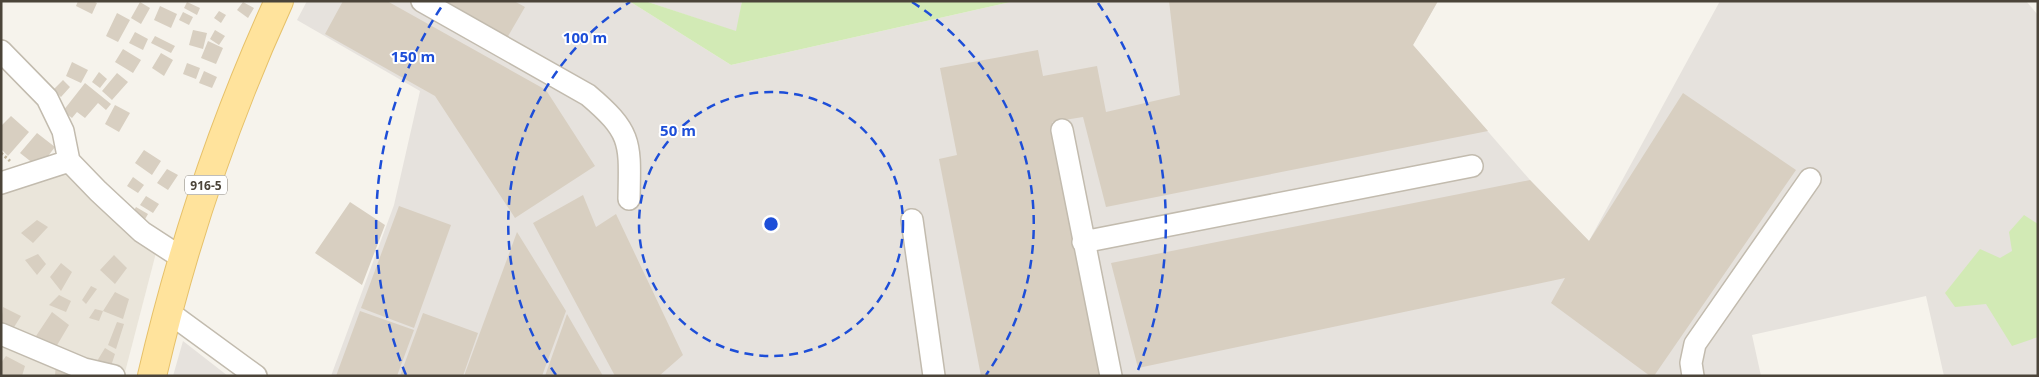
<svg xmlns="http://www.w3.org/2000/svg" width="2039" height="377" font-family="'Open Sans',sans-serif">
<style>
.residential{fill:#eae5da}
.industrial{fill:#e6e2dd}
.green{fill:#d2eab5}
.building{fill:#d8cfc1}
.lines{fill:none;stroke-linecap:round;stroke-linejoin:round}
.minor-casing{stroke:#c2bbae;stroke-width:24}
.major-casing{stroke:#e6c16a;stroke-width:30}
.path{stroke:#c4b79f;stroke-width:3;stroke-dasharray:2.5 2.5;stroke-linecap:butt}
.minor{stroke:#fff;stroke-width:21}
.major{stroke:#ffe39c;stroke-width:28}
.ring{fill:none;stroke:#1d4ed8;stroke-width:2.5;stroke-dasharray:9 6}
.labels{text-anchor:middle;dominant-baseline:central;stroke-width:4;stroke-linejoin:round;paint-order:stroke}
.shield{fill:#fff;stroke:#817c74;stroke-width:1}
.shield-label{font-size:12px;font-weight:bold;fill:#4b4439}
.centre{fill:#1d4ed8;stroke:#fff;stroke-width:2.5}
.ring-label{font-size:15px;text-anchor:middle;font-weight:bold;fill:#1d4ed8;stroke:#fff;stroke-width:4;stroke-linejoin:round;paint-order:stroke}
</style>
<rect width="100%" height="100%" fill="#f6f3ec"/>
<!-- residential -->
<path class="residential" d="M66,166L157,249L124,376H1V187Z"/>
<!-- industrial -->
<path class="industrial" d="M307,1H629L731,65L1015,1H1438L1413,45L1530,180L1589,241L1720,1H2026L2038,15V376H1944L1926,296L1752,335L1761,376H331L394,205L420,91L297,20Z
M645,1H742L737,32Z
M183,341L228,376H173Z"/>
<!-- green -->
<path class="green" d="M629,1H645L736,31L742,1H1015L731,65Z
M2024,215L2038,224V337L2012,346L1986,304L1955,307L1945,293L1980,249L2000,258L2012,251L2009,232Z"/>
<!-- building -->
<path class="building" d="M78,1H93L97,3L92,14L76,6Z
M343,1H387L546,90L595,166L515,218L435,96L325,34Z
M443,1H514L525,7L507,38Z
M1169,1H1438L1413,45L1488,131L1106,207L1083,117L1052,122L1101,376H981L939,159L957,155L940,68L1038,50L1043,76L1097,66L1106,112L1180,95Z
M140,2L150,8L141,24L131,18Z
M187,2L200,8L197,15L184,8Z
M243,2L254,8L248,18L237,10Z
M160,6L177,14L171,28L154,20Z
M219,11L226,15L221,23L214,18Z
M183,12L193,17L189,25L179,20Z
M117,13L130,20L118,42L106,36Z
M193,30L207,33L203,49L189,45Z
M215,30L225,36L219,45L210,39Z
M135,32L148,39L143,50L129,43Z
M155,36L175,46L171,53L151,43Z
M208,41L223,48L216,64L201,58Z
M123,49L141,60L133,73L115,62Z
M161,53L173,60L164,76L152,68Z
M72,62L88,70L81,83L66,76Z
M187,63L200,68L196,79L183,74Z
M204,71L217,77L212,88L199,83Z
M99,72L107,79L100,88L92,82Z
M117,73L128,82L112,100L102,91Z
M63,80L70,87L61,97L53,90Z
M85,83L111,104L106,110L98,103L85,118L77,112L72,118L63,111Z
M1683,93L1796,170L1654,376H1650L1551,303L1565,278L1138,368L1111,263L1530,180L1589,241Z
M115,105L130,113L119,132L105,124Z
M11,116L29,132L8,156L1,149V126Z
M37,133L55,147L39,168L20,153Z
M144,150L161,161L152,175L135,163Z
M167,169L178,175L168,190L157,183Z
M133,177L144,185L138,193L127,186Z
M583,195L596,227L616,214L683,355L659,376H615L533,223Z
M146,196L159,204L153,213L140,205Z
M350,202L385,225L362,285L315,253Z
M399,206L451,225L414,328L361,308Z
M136,207L148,214L144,221L132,214Z
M37,220L48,227L33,243L21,233Z
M517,232L566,311L542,376H464Z
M38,254L46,264L37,275L25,260Z
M114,255L127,268L115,284L100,270Z
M61,263L72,272L61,291L50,277Z
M91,286L97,289L86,304L82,300Z
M115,292L129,299L123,319L103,311Z
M59,295L71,301L66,312L49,305Z
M3,307L21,316L11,332L1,323Z
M95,309L103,311L99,321L89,318Z
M360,311L414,330L397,376H336Z
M52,312L69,325L53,352L36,336Z
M423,313L478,333L463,376H400Z
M567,314L603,376H545Z
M117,322L124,324L116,349L108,345Z
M105,348L115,354L110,369L94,366Z
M6,356L25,366L22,376L1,375V363Z
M56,361L79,376H55Z"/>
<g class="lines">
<defs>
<path id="minor" d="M422,1L588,95C633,133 630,143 629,199
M1,51L47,98L63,131L69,161L98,191L142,232L182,258
M1062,130L1111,376
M1,183L69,161
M912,220L934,376
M1083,242L1472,166
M167,311L256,376
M1,334L84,369L114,376
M1693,376L1691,363L1695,344L1810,179"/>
<path id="major" d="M152,376C182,247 224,121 279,1"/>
</defs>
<!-- minor casing -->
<use href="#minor" class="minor-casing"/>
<!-- major casing -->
<use href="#major" class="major-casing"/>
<!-- path -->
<path class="path" d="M1,153L10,161"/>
<!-- minor -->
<use href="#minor" class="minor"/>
<!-- major -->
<use href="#major" class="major"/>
</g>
<!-- distance rings -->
<g class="ring">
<circle cx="771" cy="224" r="132"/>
<path d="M556 375A263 263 0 0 1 630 2M912 2A263 263 0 0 1 986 375"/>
<path d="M406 375A395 395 0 0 1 444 3M1098 3A395 395 0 0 1 1136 375"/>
</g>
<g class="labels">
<!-- shield labels -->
<rect class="shield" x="185" y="175.5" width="42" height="19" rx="4"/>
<g class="shield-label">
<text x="206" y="185">916-5</text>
</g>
</g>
<circle cx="771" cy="224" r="8" class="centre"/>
<g class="ring-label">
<text x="585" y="43">100 m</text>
<text x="413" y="62">150 m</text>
<text x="678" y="136">50 m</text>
</g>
<!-- border -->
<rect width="2039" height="377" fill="none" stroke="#4b4439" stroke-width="5"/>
</svg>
